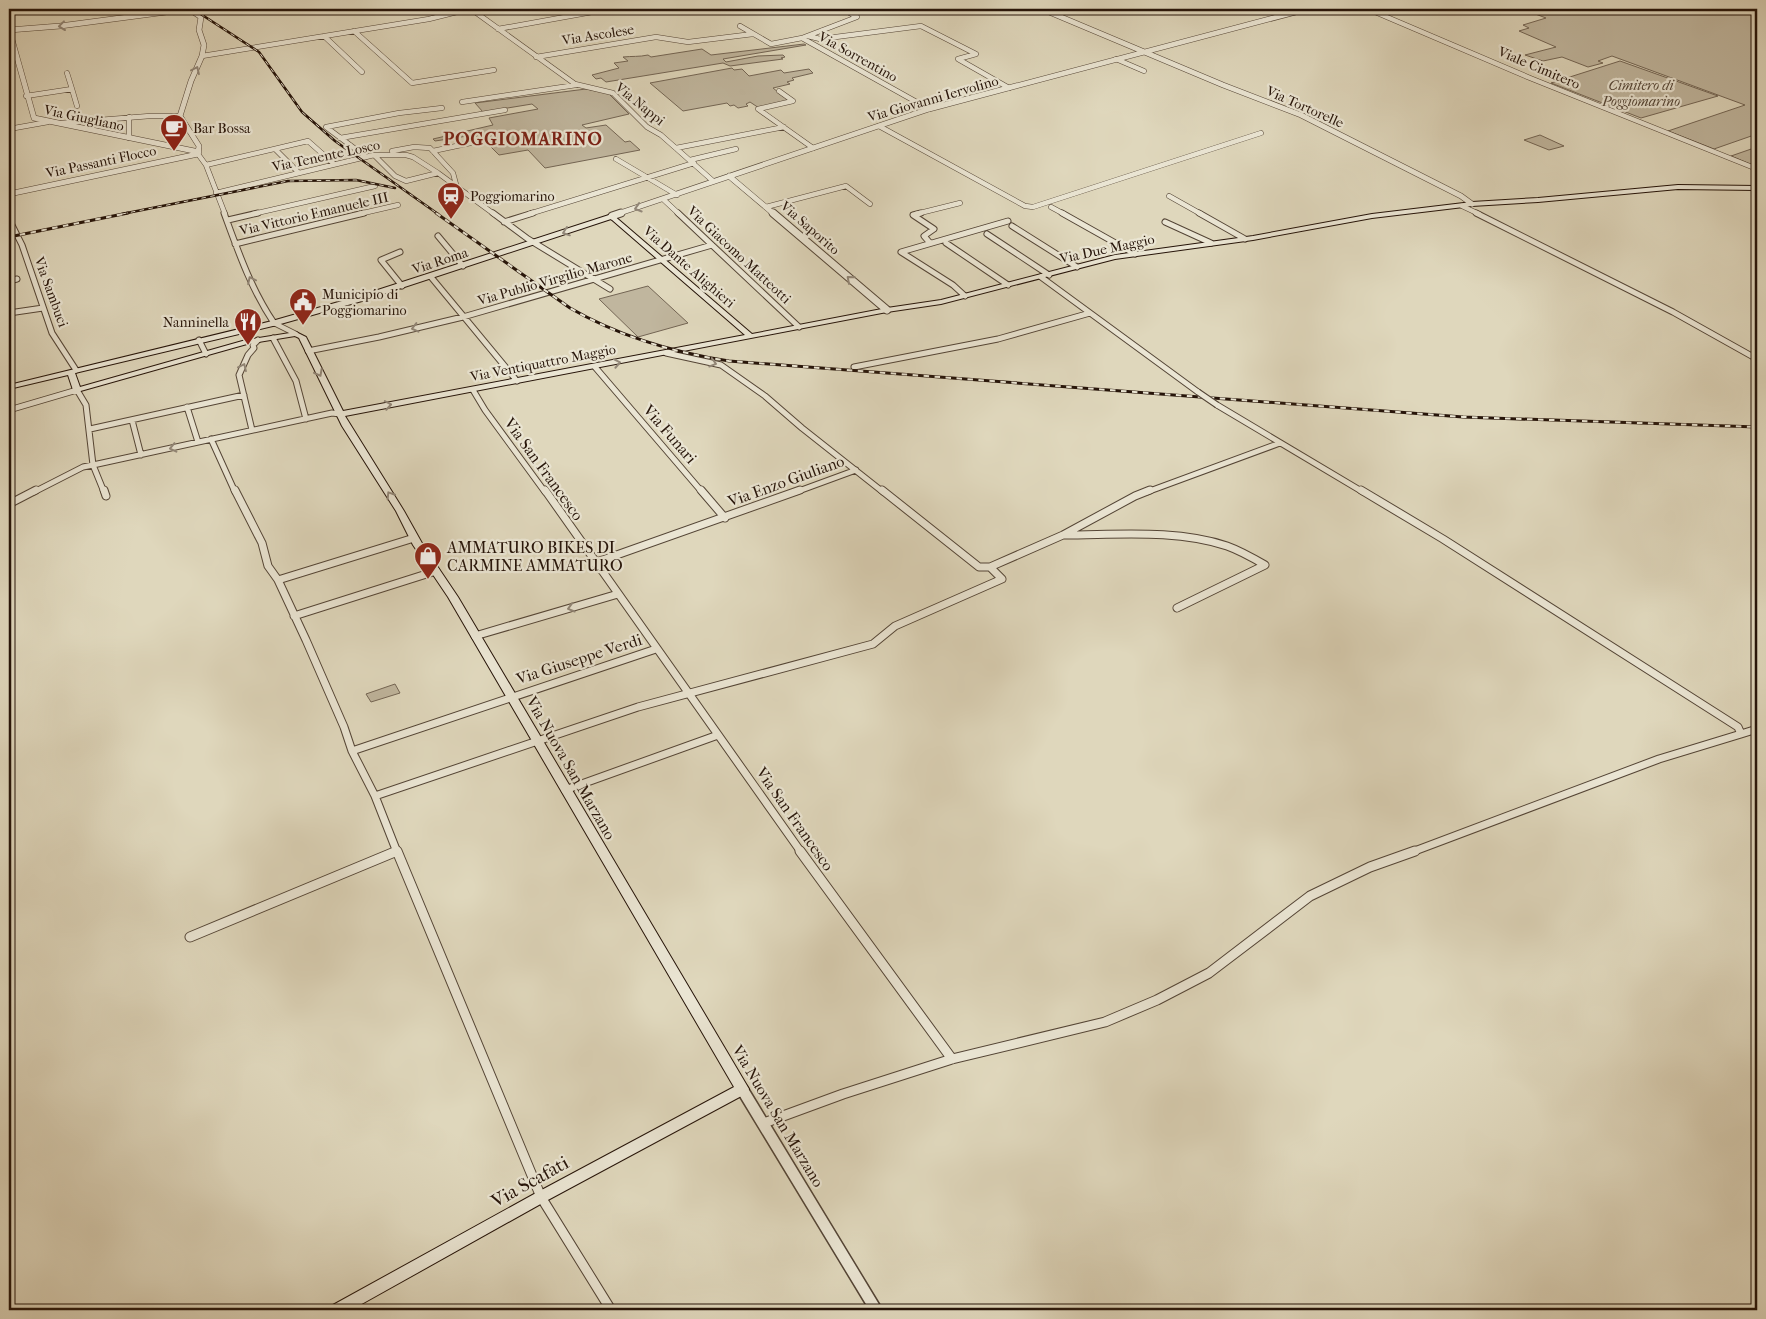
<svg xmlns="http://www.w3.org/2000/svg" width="1766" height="1319" font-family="'IM FELL French Canon',serif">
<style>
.green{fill:#c0b69e;stroke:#736554}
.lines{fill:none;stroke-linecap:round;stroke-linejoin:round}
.pedestrian-casing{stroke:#544536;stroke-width:6}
.minor-far3-casing{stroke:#544536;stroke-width:5.5}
.minor-far2-casing{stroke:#544536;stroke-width:7}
.minor-far1-casing{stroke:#544536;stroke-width:9}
.minor-casing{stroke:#544536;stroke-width:11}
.tertiary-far2-casing{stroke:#544536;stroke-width:6}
.tertiary-far1-casing{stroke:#544536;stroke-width:9}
.tertiary-casing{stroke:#544536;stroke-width:14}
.secondary-casing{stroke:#261409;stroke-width:2}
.pedestrian{stroke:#eae5d3;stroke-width:4.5}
.minor-far3{stroke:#eae5d3;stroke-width:4.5}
.minor-far2{stroke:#eae5d3;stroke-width:5}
.minor-far1{stroke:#eae5d3;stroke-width:7}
.minor{stroke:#eae5d3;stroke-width:9}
.tertiary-far2{stroke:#eae5d3;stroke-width:5}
.tertiary-far1{stroke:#eae5d3;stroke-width:7}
.tertiary{stroke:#eae5d3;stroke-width:11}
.secondary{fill:#eae5d3;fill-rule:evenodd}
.rail-far1-casing{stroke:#261409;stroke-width:2.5}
.rail-casing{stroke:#261409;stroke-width:3}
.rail-far1{stroke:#eae5d3;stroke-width:1;stroke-dasharray:4.5;stroke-linecap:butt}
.rail{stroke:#eae5d3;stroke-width:2;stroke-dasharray:5.5;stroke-linecap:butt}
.minor-bridge-casing{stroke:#544536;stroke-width:7;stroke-linecap:butt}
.minor-bridge{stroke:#eae5d3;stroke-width:5}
.oneway{stroke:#928778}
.labels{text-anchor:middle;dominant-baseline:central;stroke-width:4.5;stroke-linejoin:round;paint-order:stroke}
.far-street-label{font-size:14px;fill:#261409;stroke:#eae5d3}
.far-park-label{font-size:14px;font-style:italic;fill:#544536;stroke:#eae5d3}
.far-poi-label{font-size:14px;fill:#261409;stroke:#eae5d3;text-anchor:start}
.street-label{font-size:16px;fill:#261409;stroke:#eae5d3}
.poi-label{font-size:16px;fill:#261409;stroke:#eae5d3;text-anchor:start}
.far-district-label{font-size:18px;font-weight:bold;letter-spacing:1px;fill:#7a1f14;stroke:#eae5d3}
.near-street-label{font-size:19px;fill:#261409;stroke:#eae5d3}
</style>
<rect width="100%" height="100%" fill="#dfd7bc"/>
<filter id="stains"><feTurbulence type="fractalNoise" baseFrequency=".004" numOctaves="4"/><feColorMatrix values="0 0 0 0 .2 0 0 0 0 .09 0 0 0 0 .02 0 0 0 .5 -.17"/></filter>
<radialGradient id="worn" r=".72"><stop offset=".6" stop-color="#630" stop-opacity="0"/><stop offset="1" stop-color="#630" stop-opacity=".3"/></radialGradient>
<!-- green -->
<path class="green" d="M1522,9H1757V134L1714,149L1668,131L1745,105L1612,56L1598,61L1603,63L1588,67L1562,57L1543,61L1525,55L1556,47L1519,31L1529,28L1523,25L1546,18Z
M804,44L806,45L723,59L726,62L758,56L783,55L785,57L781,58L783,59L730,66L723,63L606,82L601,78L596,79L592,75L619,68L614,63L628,61L623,57C632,56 639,57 648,55L651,57L702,49L711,55Z
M1620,61L1718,96L1641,118L1551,83Z
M732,68L734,70L742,69L749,76L781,70L784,73L809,69L813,73L792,78L794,80L787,82L790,84L773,88L789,101L759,108L750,102L746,104L748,106L738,108L734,105L730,106L727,103L683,111L650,83Z
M586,89L608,93L629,114L582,125L586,128L606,125L625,142L630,141L640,150L545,168L528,150L499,155L483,139H479L474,135L435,141L433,139L493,125L489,118L538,109L532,104L483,112L475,103Z
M1540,135L1564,146L1549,150L1524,140Z
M1757,147V167L1731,156Z
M648,286L688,323L638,337L599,299Z
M395,684L400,693L371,702L366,694Z"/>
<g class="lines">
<defs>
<path id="pedestrian" d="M274,323L296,334"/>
<path id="minor-far3" d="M471,9L575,84L613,93L647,127L661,135L713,181
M843,9L857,17L802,38L929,109
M1368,9L1530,78L1757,169
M740,26L771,44L802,38
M498,29L609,9
M354,31L412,83L494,70
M324,36L362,72
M808,36L820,39L921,26L976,54L958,59L1009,88
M202,56L429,19L469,9
M536,57L656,37L688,42L753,34
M1116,59L1144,71
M67,73L72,89
M779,91L793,101L758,109L813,148
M26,96L72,89L77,106
M462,102L576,85
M129,117V138
M61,123L150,116H180
M879,126L1025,206L1033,207L1261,133
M9,129L48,122
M340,138L505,110
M676,148L784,127
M275,149L299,173
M392,151L414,147L430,148L453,173L457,188
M433,151L480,141
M198,154L206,165L225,214
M374,155L395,176L406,181L438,173
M366,157L326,127L399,113L442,108
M616,159L677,195
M690,160L736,149
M206,165L308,141L334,164
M216,193L374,155H406L413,157L438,173L494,214
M1169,196L1201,214
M664,200L679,214
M1462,206L1479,214
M766,207L846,186L870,204
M1051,207L1064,214
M253,214L375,186
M359,214L398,205
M529,214L694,163
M916,214L960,203"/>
<path id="minor-far2" d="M224,213C238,251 251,289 274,323
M493,213L528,239L610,289
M678,213L799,327
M921,213L913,215L934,229L924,236L930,243
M1062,213L1135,254
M1199,213L1245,239
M1476,213L1673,312L1757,359
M9,219L22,245L52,333L76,370
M228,220L258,213
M504,222L533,213
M1165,222L1211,243
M1012,226L1077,267
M987,234L1049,275
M438,236L463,266
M946,243L1008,285
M235,244L364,213
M400,252L381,260L402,286
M431,277L517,381
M1041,277L1198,392
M9,281L17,279
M965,296L953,285L901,252L1008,221
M9,313L43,308
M273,338L296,381L306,419
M199,340L206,354
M308,351L379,337L463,317L712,245
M666,353L721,365L765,396L802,428L883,492
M595,367L702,492
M854,367L998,339L1090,313
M473,390L485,410L545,492
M1217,405L1363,492
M187,407L198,442
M9,410L77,390L86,405L93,465L332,413L340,414
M132,420L141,455
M90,429L244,395
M252,430L239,375L248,355L254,348L253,345L258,340
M211,439L235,492
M34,492L83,467L93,465L104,492
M796,492L856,470
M1147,492L1280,443"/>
<path id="minor-far1" d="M104,490L106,496
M235,490L262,543L268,566L278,580L306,640L344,727L352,751L375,796L397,852
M545,490L801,852
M701,490L725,518
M882,490L979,567H990L1063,535L1135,496L1150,490
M1361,490L1443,539L1738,727L1741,734L1659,759L1412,852
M9,504L36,490
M1064,535C1117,535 1176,529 1227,546C1241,551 1253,558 1265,565L1177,608
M594,563L800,490
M278,580L414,538
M294,616L436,571
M475,636L618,594
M1741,734L1757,729
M352,751L656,649
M565,790L718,735
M375,796L638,707L873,644L895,626L1002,579L990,567
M395,852L397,851"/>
<path id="minor" d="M397,851L541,1197L611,1310
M800,851L952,1059
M190,937L397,851
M764,1123L843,1094L952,1059L1105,1022L1157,1000L1209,973L1310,896L1370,867L1415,851"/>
<path id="tertiary-far2" d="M1042,9L1223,85L1301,115L1461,196L1472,204
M9,29L34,118L199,152
M9,30L60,26L189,9L201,17L199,30L204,45L202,56L191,81L180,116L199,146L198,154L9,194
M729,176L774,214
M617,214L929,109L1307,9"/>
<path id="tertiary-far1" d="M773,213L887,310
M612,216L621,213"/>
<path id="tertiary" d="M742,1089L876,1310"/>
<path id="secondary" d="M1678,185L1757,186V190L1678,189L1538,202L1472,206L1372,218L1253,240L1115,259L941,304L887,312L345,416L404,511L423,545L458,597L749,1089L747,1093L546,1201L351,1310H331L333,1305L536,1193L734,1087L448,597L413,545L396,511L342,426L299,338L295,336L247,344L77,392L73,390L68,375L9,389V385L272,321L356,297L612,214L752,334L887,308L941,300L1115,255L1253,236L1372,214L1472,202L1538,198ZM611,219L745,335L343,411L306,337L296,332L246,340L80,387L75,373L277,325L362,301Z"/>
</defs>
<!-- pedestrian casing -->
<use href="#pedestrian" class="pedestrian-casing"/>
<!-- minor-far3 casing -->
<use href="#minor-far3" class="minor-far3-casing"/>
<!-- minor-far2 casing -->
<use href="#minor-far2" class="minor-far2-casing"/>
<!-- minor-far1 casing -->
<use href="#minor-far1" class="minor-far1-casing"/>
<!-- minor casing -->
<use href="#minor" class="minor-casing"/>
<!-- tertiary-far2 casing -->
<use href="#tertiary-far2" class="tertiary-far2-casing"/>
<!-- tertiary-far1 casing -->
<use href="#tertiary-far1" class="tertiary-far1-casing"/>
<!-- tertiary casing -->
<use href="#tertiary" class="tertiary-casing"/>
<!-- secondary casing -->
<use href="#secondary" class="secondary-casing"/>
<!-- pedestrian -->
<use href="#pedestrian" class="pedestrian"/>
<!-- minor-far3 -->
<use href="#minor-far3" class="minor-far3"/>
<!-- minor-far2 -->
<use href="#minor-far2" class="minor-far2"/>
<!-- minor-far1 -->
<use href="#minor-far1" class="minor-far1"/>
<!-- minor -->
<use href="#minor" class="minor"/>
<!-- tertiary-far2 -->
<use href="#tertiary-far2" class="tertiary-far2"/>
<!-- tertiary-far1 -->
<use href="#tertiary-far1" class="tertiary-far1"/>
<!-- tertiary -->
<use href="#tertiary" class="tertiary"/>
<!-- secondary -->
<use href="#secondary" class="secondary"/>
<defs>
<path id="rail-far1" d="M193,9L259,52L302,112L335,141L438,214
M122,214L288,181L356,180L395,188"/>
<path id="rail" d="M436,213L570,308C620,337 672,352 729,361L1463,417L1757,427
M9,237L128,213"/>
</defs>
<!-- rail-far1 casing -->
<use href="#rail-far1" class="rail-far1-casing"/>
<!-- rail casing -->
<use href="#rail" class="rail-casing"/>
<!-- rail-far1 -->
<use href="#rail-far1" class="rail-far1"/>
<!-- rail -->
<use href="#rail" class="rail"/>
<defs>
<path id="minor-bridge" d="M1198,392L1217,405"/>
</defs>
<!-- minor-bridge casing -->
<use href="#minor-bridge" class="minor-bridge-casing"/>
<!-- minor-bridge -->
<use href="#minor-bridge" class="minor-bridge"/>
</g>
<!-- one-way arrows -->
<defs><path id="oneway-chevron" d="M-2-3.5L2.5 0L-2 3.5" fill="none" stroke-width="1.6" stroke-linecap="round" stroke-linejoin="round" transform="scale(1.25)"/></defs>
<g class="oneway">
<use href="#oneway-chevron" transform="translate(62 26) rotate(173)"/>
<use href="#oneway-chevron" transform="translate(196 70) rotate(-65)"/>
<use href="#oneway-chevron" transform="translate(638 208) rotate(163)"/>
<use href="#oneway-chevron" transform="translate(566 232) rotate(161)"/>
<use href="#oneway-chevron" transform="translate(850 279) rotate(-139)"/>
<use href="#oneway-chevron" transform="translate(251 280) rotate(-116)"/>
<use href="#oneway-chevron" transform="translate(415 328) rotate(166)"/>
<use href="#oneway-chevron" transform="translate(617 363) rotate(-11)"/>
<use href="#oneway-chevron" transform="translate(713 363) rotate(16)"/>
<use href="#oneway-chevron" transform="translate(243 367) rotate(-65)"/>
<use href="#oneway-chevron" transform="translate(319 373) rotate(62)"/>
<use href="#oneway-chevron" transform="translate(388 405) rotate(-10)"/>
<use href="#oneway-chevron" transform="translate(173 448) rotate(167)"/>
<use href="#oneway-chevron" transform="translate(390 495) rotate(-122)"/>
<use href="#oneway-chevron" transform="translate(571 608) rotate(164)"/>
</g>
<!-- icons -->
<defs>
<symbol id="cafe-pin" viewBox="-11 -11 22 30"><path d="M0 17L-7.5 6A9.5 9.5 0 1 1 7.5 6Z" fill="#8f2418" stroke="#eae5d3"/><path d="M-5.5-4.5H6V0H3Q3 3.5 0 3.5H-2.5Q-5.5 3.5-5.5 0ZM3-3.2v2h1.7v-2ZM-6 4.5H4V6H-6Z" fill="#fff"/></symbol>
<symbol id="station-pin" viewBox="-11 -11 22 30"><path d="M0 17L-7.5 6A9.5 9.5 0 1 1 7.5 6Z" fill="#8f2418" stroke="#eae5d3"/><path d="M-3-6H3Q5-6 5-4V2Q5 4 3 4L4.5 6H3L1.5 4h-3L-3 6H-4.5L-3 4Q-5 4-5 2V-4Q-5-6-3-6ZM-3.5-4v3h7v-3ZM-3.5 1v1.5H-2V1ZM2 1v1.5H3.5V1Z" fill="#fff"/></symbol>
<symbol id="civic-pin" viewBox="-11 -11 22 30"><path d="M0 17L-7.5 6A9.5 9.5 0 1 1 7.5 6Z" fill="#8f2418" stroke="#eae5d3"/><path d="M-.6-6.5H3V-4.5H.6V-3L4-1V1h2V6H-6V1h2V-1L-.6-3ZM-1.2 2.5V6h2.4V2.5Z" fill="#fff"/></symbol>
<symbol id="restaurant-pin" viewBox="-11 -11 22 30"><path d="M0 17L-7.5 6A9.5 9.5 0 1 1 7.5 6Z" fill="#8f2418" stroke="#eae5d3"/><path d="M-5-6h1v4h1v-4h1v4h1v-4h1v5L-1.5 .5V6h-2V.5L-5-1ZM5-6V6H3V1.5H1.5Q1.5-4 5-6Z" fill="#fff"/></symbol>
<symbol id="shop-pin" viewBox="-11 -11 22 30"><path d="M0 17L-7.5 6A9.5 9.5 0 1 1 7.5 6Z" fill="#8f2418" stroke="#eae5d3"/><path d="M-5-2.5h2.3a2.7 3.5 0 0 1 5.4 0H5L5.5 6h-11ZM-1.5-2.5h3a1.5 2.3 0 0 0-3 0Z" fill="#fff"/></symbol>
</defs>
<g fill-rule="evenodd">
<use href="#cafe-pin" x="158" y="112" width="32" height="43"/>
<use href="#station-pin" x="435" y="180" width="32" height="43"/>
<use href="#civic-pin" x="287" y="286" width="32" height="43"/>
<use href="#restaurant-pin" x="232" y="306" width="32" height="43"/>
<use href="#shop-pin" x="412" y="540" width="32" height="43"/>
</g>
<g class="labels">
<!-- far-street labels -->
<g class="far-street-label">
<text transform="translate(598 35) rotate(-9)">Via Ascolese</text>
<text transform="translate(858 57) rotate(29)">Via Sorrentino</text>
<text transform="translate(1539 68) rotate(23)">Viale Cimitero</text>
<text transform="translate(933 99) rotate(-16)">Via Giovanni Iervolino</text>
<text transform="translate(640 104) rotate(39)">Via Nappi</text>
<text transform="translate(1305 107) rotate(24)">Via Tortorelle</text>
<text transform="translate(84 118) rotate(12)">Via Giugliano</text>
<text transform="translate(326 156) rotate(-12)">Via Tenente Losco</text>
<text transform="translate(101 162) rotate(-12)">Via Passanti Flocco</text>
<text transform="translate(314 214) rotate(-13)">Via Vittorio Emanuele III</text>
<text transform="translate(810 228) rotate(41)">Via Saporito</text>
<text transform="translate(1107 249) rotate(-12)">Via Due Maggio</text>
<text transform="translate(739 255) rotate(43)">Via Giacomo Matteotti</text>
<text transform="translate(440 261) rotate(-18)">Via Roma</text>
<text transform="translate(689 267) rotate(41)">Via Dante Alighieri</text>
<text transform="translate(555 279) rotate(-16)">Via Publio Virgilio Marone</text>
<text transform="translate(51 292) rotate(70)">Via Sambuci</text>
<text transform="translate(543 363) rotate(-11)">Via Ventiquattro Maggio</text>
</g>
<!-- far-park labels -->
<g class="far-park-label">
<text x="1641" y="85">Cimitero di<tspan x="1641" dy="16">Poggiomarino</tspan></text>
</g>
<!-- far-poi labels -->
<g class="far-poi-label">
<text x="193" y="128">Bar Bossa</text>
<text x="470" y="196">Poggiomarino</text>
<text x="322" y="294">Municipio di<tspan x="322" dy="16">Poggiomarino</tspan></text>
<text x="229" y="322" text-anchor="end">Nanninella</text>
</g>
<!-- street labels -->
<g class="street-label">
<text transform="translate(670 434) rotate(49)">Via Funari</text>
<text transform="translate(544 469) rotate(54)">Via San Francesco</text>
<text transform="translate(786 481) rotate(-20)">Via Enzo Giuliano</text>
<text transform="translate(579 659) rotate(-18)">Via Giuseppe Verdi</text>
<text transform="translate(571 768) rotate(60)">Via Nuova San Marzano</text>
<text transform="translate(795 819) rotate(55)">Via San Francesco</text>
<text transform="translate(778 1116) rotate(59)">Via Nuova San Marzano</text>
</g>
<!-- poi labels -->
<g class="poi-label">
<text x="447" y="547">AMMATURO BIKES DI<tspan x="447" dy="18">CARMINE AMMATURO</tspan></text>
</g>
<!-- far-district labels -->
<g class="far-district-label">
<text x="523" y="139">POGGIOMARINO</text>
</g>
<!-- near-street labels -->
<g class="near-street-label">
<text transform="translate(530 1182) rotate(-29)">Via Scafati</text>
</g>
</g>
<!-- margin -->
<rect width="1766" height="1319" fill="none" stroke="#dfd7bc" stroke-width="30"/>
<rect x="10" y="10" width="1746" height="1299" fill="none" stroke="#261409" stroke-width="2.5"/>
<rect x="15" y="15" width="1736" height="1289" fill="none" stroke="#261409"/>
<rect width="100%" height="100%" filter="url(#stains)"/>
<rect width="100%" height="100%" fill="url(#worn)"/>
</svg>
